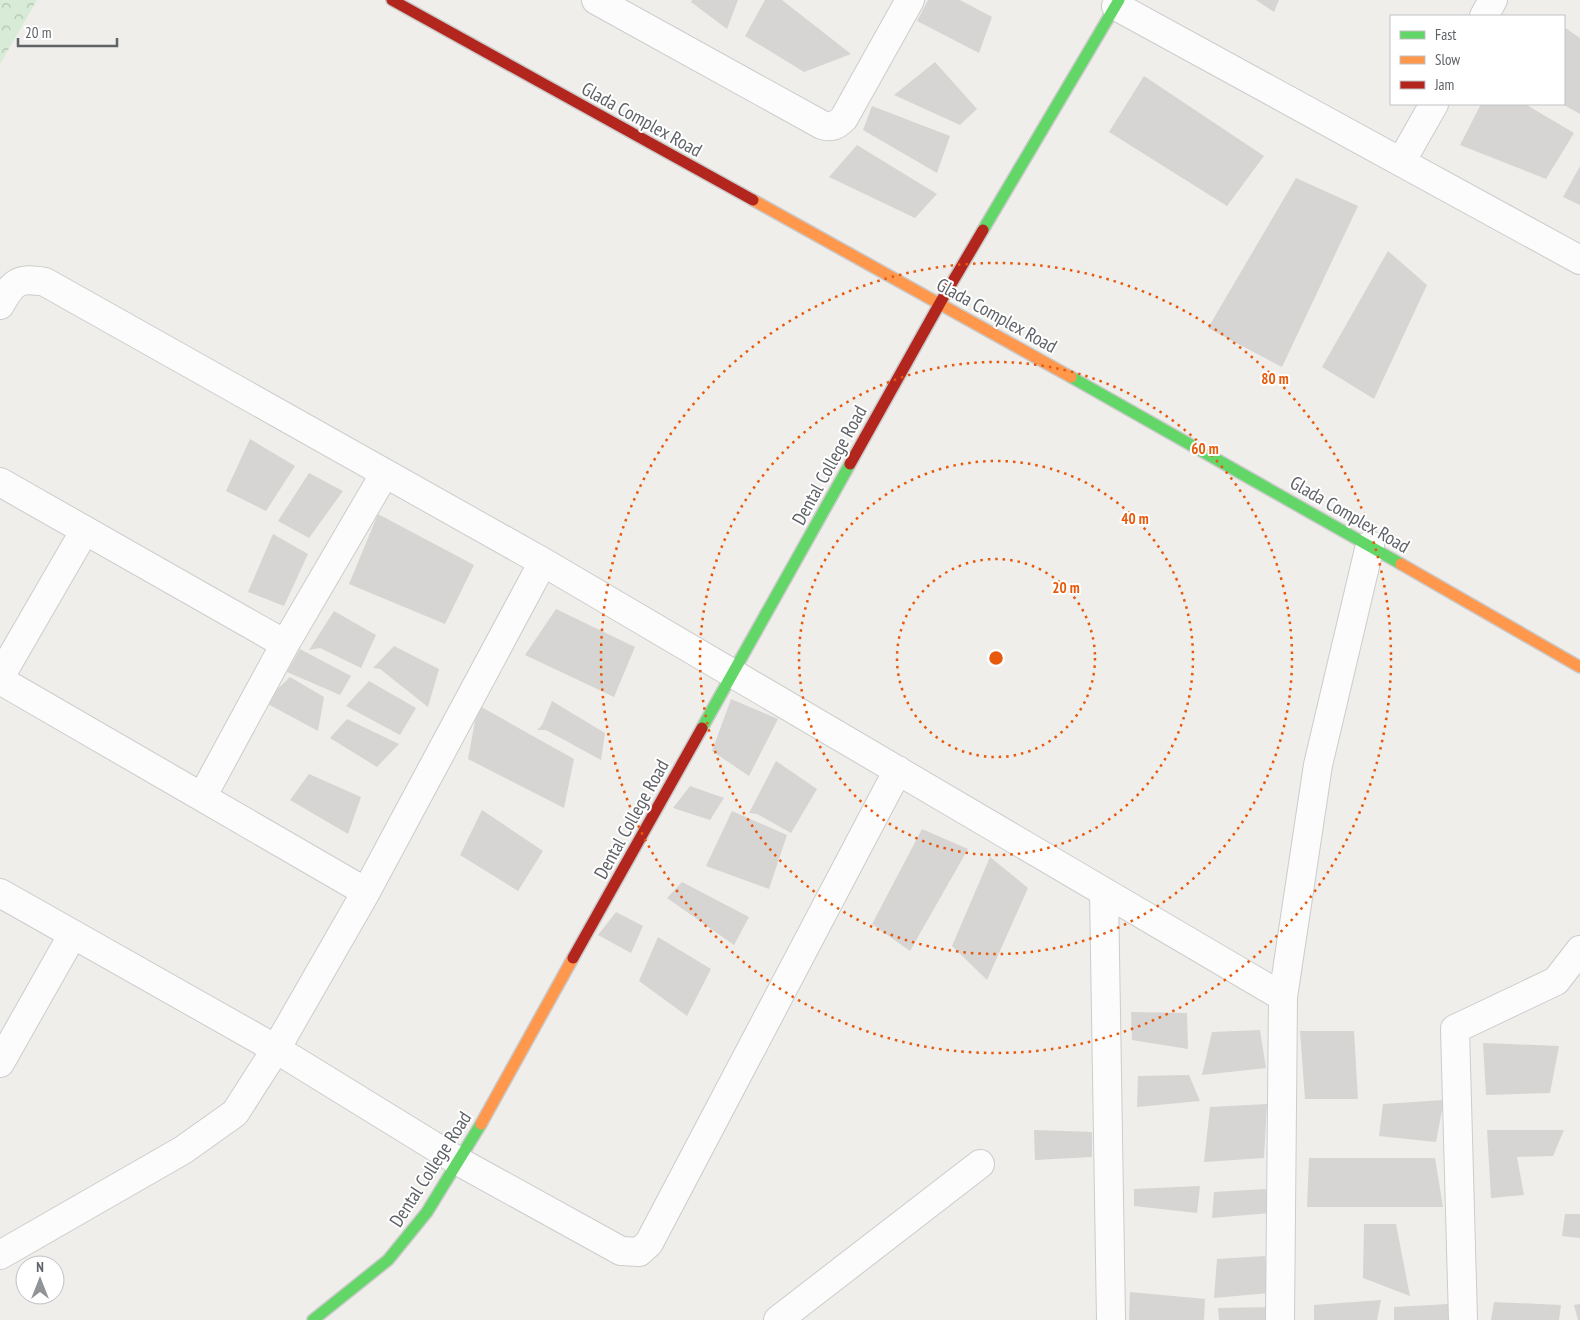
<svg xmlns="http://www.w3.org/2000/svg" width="1580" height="1320" font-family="'PT Sans Narrow',sans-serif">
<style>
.park{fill:url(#park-crowns)}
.building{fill:#d6d5d3}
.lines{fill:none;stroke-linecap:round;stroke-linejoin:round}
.street-casing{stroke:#cbcccc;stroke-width:30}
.fast-casing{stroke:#cacacb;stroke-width:14}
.slow-casing{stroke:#cacacb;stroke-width:14}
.jam-casing{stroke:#cacacb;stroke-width:14}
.street{stroke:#fdfcfc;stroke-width:28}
.fast{stroke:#63d668;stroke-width:11}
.slow{stroke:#ff974d;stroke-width:11}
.jam{stroke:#b3261e;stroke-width:11}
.ring{fill:none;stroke:#e8590c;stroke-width:2.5;stroke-dasharray:2.5 5}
.labels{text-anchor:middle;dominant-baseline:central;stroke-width:4;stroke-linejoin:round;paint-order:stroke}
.street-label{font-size:19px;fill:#5f6368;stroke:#fff}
.centre{fill:#e8590c;stroke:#fff;stroke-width:2.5}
.ring-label{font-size:15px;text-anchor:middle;font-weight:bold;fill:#e8590c;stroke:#fff;stroke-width:4;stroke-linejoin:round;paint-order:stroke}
</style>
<defs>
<pattern id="park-crowns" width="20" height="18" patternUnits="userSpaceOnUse" patternTransform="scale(1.25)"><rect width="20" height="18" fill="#d8ebd6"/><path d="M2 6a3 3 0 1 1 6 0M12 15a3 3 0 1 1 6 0" fill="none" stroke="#b2c2b1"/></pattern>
</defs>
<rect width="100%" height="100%" fill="#efeeea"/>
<!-- park -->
<path class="park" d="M0,0H37L0,64Z"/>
<!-- building -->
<path class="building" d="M692,0H738L727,29L691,2Z
M765,0H782L851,54L804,72L745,36Z
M928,0H960L992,17L979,53L917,21Z
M1256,0H1279L1274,12Z
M1564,27L1580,38V114L1564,105Z
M935,62L977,109L960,125L894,95Z
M1144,76L1264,156L1227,206L1109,132Z
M1481,104H1525L1574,133L1546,179L1460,145Z
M872,106L950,136L937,173L863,130Z
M857,145L937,194L915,218L829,177Z
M1580,166V205L1563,197Z
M1296,178L1358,206L1282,367L1208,328Z
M1388,251L1427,285L1374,399L1322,367Z
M250,439L295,466L266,511L226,491Z
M309,473L343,491L309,538L278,521Z
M378,514L474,565L445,624L349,584Z
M273,534L308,554L284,606L248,592Z
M556,609L635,647L614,697L525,655Z
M334,611L376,635L361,668L320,648L309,650Z
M394,646L439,669L428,707L380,669L373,668Z
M300,649L351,676L340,695L287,672Z
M290,677L324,697L318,731L264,702Z
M369,681L416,708L400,735L346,706Z
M731,699L778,719L749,776L712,751Z
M552,701L605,733L601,760L546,730H537L542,725Z
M478,705L574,759L564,808L468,759Z
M347,719L399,744L377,767L330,738Z
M776,761L817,789L791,833L757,814L749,813Z
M309,774L361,797L348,834L290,800Z
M690,786L724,798L710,820L673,808Z
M482,810L543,851L518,891L460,855Z
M732,811L787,835L769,889L706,866Z
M922,829L968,849L910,951L872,924Z
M990,857L1028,888L987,980L952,946Z
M682,882L749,917L734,945L667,898Z
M616,912L643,926L631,953L598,935Z
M658,937L711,969L687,1016L639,981Z
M1131,1012L1187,1013L1188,1049L1132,1040Z
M1260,1030L1266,1068L1202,1075L1212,1032Z
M1300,1031H1354L1358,1099H1305Z
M1483,1043L1559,1046L1550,1093L1486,1095Z
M1189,1075L1200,1101L1137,1107L1138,1076Z
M1444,1100L1436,1142L1379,1136L1383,1104Z
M1267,1104L1264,1158L1204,1162L1210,1107Z
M1034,1130L1092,1132V1157L1035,1160Z
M1487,1130H1564L1553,1156L1517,1157L1524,1195L1491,1198Z
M1309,1158H1435L1443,1207H1307Z
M1200,1186L1197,1213L1134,1206V1189Z
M1266,1189L1270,1213L1212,1218L1214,1192Z
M1565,1214H1580V1238L1562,1236Z
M1364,1224H1396L1410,1296L1363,1278Z
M1265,1256L1269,1293L1214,1298L1217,1259Z
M1130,1292L1205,1299L1204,1320H1129Z
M1381,1300L1377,1320H1314V1305Z
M1494,1302L1561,1305L1559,1320H1491Z
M1448,1304V1320H1394V1307Z
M1580,1304V1320H1578L1574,1305Z
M1272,1307L1270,1320H1219L1218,1308Z"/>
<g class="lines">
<defs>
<path id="street" d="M596,0L822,125C832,128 836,126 844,118L910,0
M1116,6L1580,260
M1484,16L1493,0
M1401,162L1434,104
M0,305C13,282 18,277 45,282L543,562L1283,997
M0,482L285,644
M0,677L85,530
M0,680L202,797L285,644L385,473
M202,797L366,892
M1104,892L1111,1320
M0,893L276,1049L458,1161L621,1251L639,1252L649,1243L898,770
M0,1063L73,934
M0,1255L183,1150L235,1113L276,1049L366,892L543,562
M778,1320L980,1164
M1280,1320L1283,997L1318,765L1370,545
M1463,1320L1455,1029L1556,981L1580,950"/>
<path id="fast" d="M983,230L1119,0
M1071,377L1401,564
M702,728L850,464
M313,1320L388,1260L427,1212L481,1124"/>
<path id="slow" d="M753,200L1071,377
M1401,564L1580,667
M481,1124L573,958"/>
<path id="jam" d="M392,0L753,200
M850,464L940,303L983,230
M573,958L702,728"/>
</defs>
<!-- street casing -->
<use href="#street" class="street-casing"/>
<!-- fast casing -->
<use href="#fast" class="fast-casing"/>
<!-- slow casing -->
<use href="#slow" class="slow-casing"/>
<!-- jam casing -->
<use href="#jam" class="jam-casing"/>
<!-- street -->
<use href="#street" class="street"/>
<!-- fast -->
<use href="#fast" class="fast"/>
<!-- slow -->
<use href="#slow" class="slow"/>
<!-- jam -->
<use href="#jam" class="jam"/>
</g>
<!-- distance rings -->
<g class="ring">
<circle cx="996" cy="658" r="99"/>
<circle cx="996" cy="658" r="197"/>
<circle cx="996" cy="658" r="296"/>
<circle cx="996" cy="658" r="395"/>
</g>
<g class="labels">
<!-- street labels -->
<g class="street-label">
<text transform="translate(642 119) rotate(29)">Glada Complex Road</text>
<text transform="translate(997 315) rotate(29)">Glada Complex Road</text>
<text transform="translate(829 465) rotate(-61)">Dental College Road</text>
<text transform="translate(1350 514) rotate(30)">Glada Complex Road</text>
<text transform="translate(631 819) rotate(-61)">Dental College Road</text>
<text transform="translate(430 1169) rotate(-57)">Dental College Road</text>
</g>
</g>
<circle cx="996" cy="658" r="8" class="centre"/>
<g class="ring-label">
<text x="1275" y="384">80 m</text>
<text x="1205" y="454">60 m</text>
<text x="1135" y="524">40 m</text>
<text x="1066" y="593">20 m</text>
</g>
<!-- legend -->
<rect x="1390" y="15" width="175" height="90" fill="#ffffff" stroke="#bfc1c3"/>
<rect x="1400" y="31" width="25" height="8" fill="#63d668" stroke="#bfc1c3"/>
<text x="1435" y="40" font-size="15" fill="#5f6368">Fast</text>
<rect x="1400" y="56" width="25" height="8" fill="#ff974d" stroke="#bfc1c3"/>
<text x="1435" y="65" font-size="15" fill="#5f6368">Slow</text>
<rect x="1400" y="81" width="25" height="8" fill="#b3261e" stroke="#bfc1c3"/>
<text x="1435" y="90" font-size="15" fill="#5f6368">Jam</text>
<!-- north arrow -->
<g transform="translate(40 1280)"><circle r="24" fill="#ffffff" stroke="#bfc1c3"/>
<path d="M0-4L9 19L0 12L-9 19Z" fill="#919496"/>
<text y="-8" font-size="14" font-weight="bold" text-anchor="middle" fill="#5f6368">N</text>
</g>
<!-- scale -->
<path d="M18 38v8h99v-8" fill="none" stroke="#5f6368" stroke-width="2.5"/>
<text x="25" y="38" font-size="15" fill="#5f6368" stroke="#ffffff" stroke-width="4" paint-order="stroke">20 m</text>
</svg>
